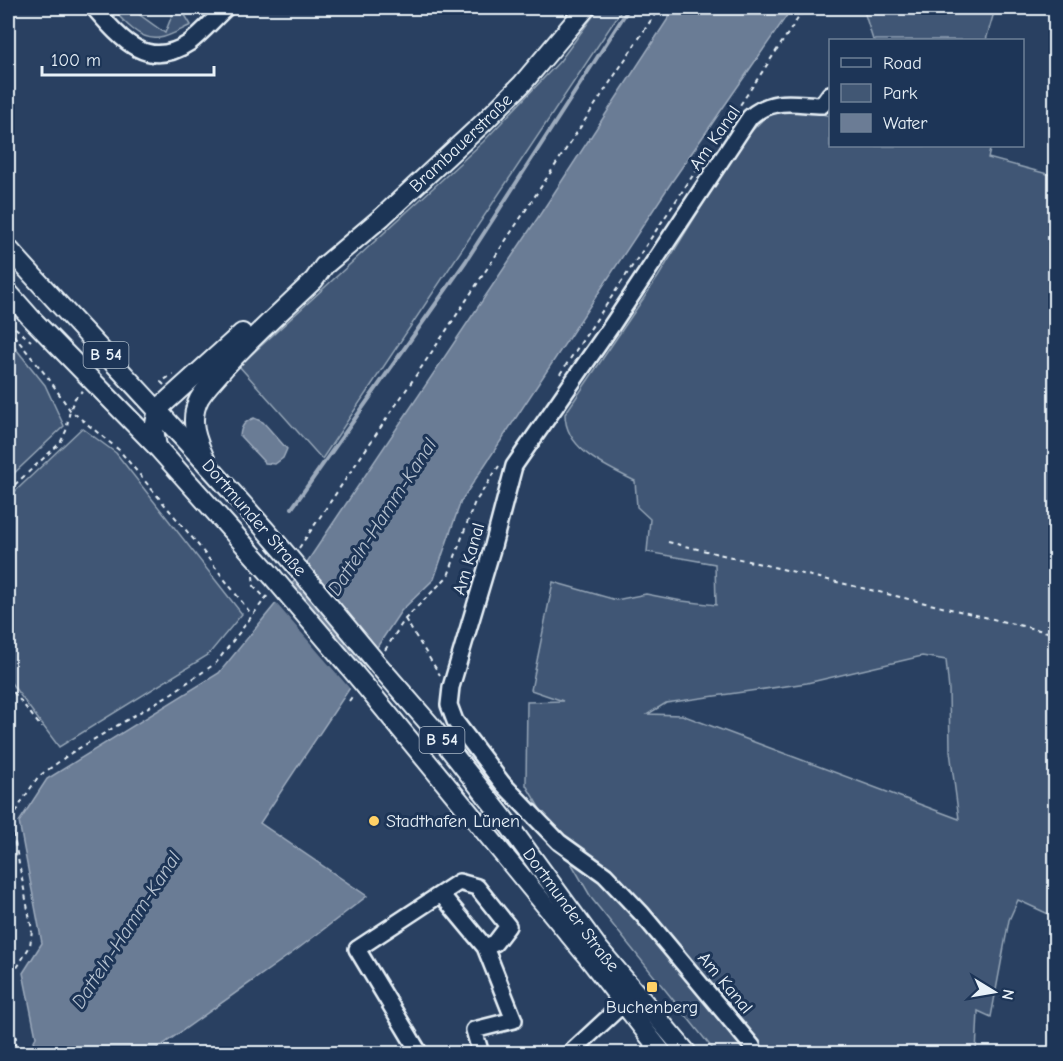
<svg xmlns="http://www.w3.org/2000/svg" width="1063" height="1061" font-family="'Comic Neue',sans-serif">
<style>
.green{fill:#415774;stroke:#94a4b6;stroke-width:1.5;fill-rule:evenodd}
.water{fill:#6b7c95;stroke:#9dabbd;stroke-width:1.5}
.pier{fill:#294061}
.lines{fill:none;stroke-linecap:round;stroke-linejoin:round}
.stream{stroke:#9dabbd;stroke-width:4}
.minor-casing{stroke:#e8f1f8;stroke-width:20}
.major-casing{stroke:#e8f1f8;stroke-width:22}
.path{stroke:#e8f1f8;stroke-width:2;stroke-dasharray:4.5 4.5;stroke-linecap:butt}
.minor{stroke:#1d3557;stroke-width:15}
.major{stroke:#1d3557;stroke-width:18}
.major-bridge-casing{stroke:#e8f1f8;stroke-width:22;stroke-linecap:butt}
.major-bridge{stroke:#1d3557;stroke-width:18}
.poi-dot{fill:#ffd166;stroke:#1d3557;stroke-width:2}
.labels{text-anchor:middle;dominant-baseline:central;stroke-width:6;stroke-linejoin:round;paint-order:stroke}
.shield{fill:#1d3557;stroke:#abb9c8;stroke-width:1.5}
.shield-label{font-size:16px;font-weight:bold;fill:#e8f1f8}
.street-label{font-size:18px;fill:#e8f1f8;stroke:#1d3557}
.poi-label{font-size:18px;fill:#e8f1f8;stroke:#1d3557;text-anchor:start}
.water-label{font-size:20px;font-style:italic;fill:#b6c2d0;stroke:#1d3557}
</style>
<rect width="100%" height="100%" fill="#294061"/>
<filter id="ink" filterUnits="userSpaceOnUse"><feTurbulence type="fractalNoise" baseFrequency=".0167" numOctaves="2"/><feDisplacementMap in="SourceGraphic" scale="12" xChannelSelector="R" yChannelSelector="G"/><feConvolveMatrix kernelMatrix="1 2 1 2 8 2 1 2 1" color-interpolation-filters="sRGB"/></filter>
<g filter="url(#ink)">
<!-- green -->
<path class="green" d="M112,8H130L165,33L175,8L185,15L191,25C182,29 169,37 159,38C140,41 123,21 112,8Z
M599,8H623L322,459L239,366L483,142L560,61Z
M863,8H993L995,9L986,40H873Z
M779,103L830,116V146H991L988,158L1055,176V917L1018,900L1009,920L991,1017L978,1011L976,1053H716L592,899L526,785L527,702L563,701L531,690L553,582L616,600L646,594L682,601L716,605L715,564L647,552L650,519L637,507L635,481C607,467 565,450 565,414L658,277L742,141ZM922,656L946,660L949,690L950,751L959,819L682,715L648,714L666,703L807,683Z
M8,339L45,385L64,426L8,479Z
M82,428L116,453L242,614L208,655L59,747L8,679V498Z"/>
<!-- water -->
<path class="water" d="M675,8H792L673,180L461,501L434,579L401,611L260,823L367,896L299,948L151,1053H27L36,1037L23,973L42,943L19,822L47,779L219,673L295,580L539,216Z
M254,418L263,422L287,449L283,458L275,464L265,463L240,436C241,426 244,422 254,418Z"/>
<!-- pier -->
<path class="pier" d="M288,585L363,672L351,690L274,601Z"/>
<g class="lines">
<!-- stream -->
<path class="stream" d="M292,508L466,261L629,8"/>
<defs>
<path id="minor" d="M94,8C121,39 147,71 189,43C202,33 214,19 226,8
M420,1054L357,949L459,882L477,887L508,926L495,943L485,947L441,894
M481,1054L474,1030L514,1020L485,947
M569,1054L623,1004
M755,1054L752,1046L642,914L605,875L559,842L503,784L455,721L449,705L451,687L493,546L514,466L612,325L750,117C773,97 794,104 822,105L830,94"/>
<g id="major">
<path d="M8,248C100,351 197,449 287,555"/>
<path d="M8,292L31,318L157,447L272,576"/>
<path d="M157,447L154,429L158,409L242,333"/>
<path id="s1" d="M206,461C197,441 188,421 199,399C204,390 212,382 219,374C248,340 282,311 314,280L324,266L382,217L482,124L522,84L586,8"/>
<path id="s2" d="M380,667L432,727L502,816L599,949L688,1054"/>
<path d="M366,687L586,955L663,1054"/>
</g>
</defs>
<!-- minor casing -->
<use href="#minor" class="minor-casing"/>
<!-- major casing -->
<use href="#major" class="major-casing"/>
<!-- path -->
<path class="path" d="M8,322L31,341
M8,328L49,379L70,410L119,450L195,541L252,615
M560,374L805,8
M164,385L161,382L173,374
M8,491L60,443L66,431L70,410L75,398L82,391
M668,542L1056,634
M299,548L444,334L659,8
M253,576L254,586L266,599
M405,619L440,675
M385,650L405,619L448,576L474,504L499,466
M8,685L42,728
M349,701L354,694
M8,983L30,946L32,930L11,823L22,801L38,777L71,753L172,693L216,663L268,595
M8,1018L16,1038L14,1054"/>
<!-- minor -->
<use href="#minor" class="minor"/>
<!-- major -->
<use href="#major" class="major"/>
<defs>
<path id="major-bridge" d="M287,555L380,667
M272,576L366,687"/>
</defs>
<!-- major-bridge casing -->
<use href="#major-bridge" class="major-bridge-casing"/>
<!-- major-bridge -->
<use href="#major-bridge" class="major-bridge"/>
</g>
</g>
<!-- markers -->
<g class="poi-dot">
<circle cx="374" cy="821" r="6"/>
<rect x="646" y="981" width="12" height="12" rx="3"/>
</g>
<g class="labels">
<!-- shield labels -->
<g class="shield">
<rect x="83.5" y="342" width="45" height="26" rx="4.5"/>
<rect x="419.5" y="727" width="45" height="26" rx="4.5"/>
</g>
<g class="shield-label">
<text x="106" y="355">B 54</text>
<text x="442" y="740">B 54</text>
</g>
<!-- street labels -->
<g class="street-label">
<text transform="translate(715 138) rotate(-55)">Am Kanal</text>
<text stroke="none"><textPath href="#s1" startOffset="432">Brambauerstraße</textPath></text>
<text transform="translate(254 518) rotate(49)">Dortmunder Straße</text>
<text transform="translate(469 559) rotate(-74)">Am Kanal</text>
<text stroke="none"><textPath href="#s2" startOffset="309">Dortmunder Straße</textPath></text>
<text transform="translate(725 983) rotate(50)">Am Kanal</text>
</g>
<!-- poi labels -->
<g class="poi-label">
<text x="386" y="821">Stadthafen Lünen</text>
<text x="652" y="1007" text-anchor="middle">Buchenberg</text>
</g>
<!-- water labels -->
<g class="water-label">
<text transform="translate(382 517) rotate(-57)">Datteln-Hamm-Kanal</text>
<text transform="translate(126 930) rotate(-57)">Datteln-Hamm-Kanal</text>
</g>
</g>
<!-- margin -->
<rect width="1063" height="1061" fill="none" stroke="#1d3557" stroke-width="30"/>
<rect x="15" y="15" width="1033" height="1031" fill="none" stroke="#e8f1f8" stroke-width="2" filter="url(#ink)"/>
<!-- legend -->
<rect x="829" y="39" width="195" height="108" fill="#1d3557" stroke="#6e8097" stroke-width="1.5"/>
<rect x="841" y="58" width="30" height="9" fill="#1d3557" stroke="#6e8097" stroke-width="1.5"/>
<text x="883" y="69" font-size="18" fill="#e8f1f8">Road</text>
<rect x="841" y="84" width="30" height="18" fill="#415774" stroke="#6e8097" stroke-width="1.5"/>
<text x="883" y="99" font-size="18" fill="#e8f1f8">Park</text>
<rect x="841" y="114" width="30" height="18" fill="#6b7c95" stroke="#6e8097" stroke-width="1.5"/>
<text x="883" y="129" font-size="18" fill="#e8f1f8">Water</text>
<!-- north arrow -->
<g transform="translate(994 992) rotate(101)" stroke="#1d3557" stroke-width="4.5" paint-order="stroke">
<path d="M0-4.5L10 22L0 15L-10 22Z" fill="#e8f1f8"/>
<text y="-9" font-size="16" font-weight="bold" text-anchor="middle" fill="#e8f1f8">N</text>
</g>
<!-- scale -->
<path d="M42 66v9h172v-9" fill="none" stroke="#e8f1f8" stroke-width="3"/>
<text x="51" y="66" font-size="18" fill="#e8f1f8" stroke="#1d3557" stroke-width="4.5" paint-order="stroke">100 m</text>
</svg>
